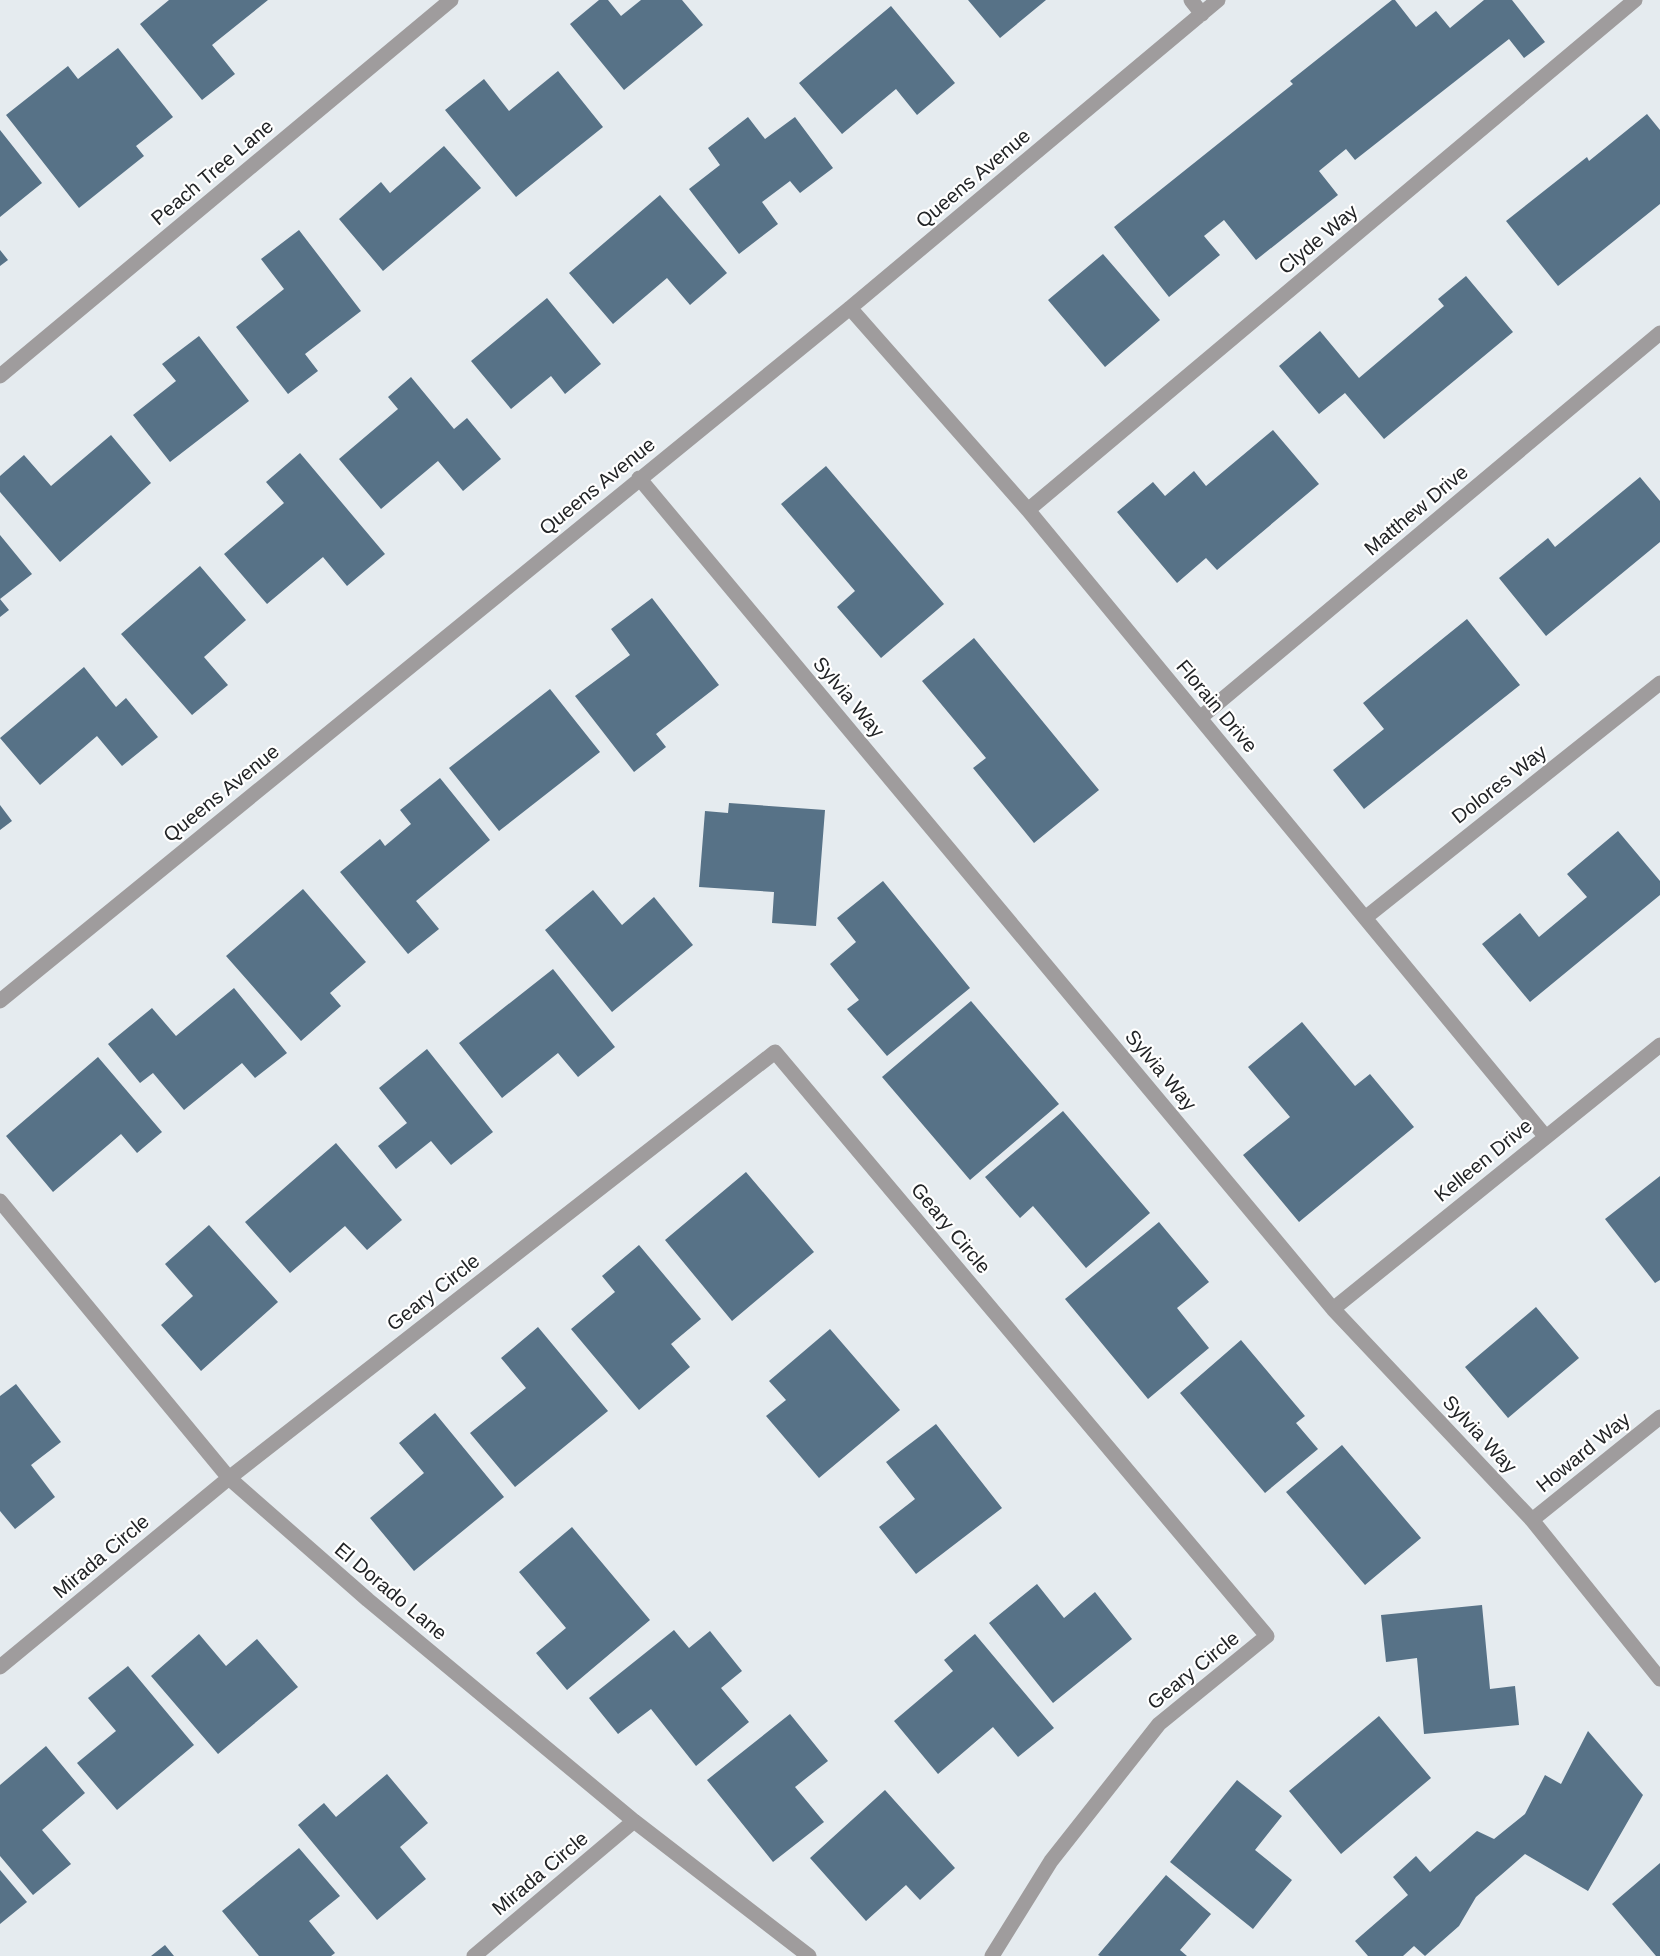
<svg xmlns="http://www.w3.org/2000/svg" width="1660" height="1956" font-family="Arial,sans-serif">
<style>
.building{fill:#577287}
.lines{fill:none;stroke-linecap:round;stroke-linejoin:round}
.minor{stroke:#9f9c9d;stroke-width:15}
.labels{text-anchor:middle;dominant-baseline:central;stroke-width:4.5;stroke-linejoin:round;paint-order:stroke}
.street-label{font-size:20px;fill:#222426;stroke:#fff}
</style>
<rect width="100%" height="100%" fill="#e5ebef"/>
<!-- building -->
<path class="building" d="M169,0H268L212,45L235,74L202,100L140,24Z
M599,0H608L621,16L641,0H682L703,25L624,90L570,24Z
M968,0H1046L1000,38Z
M1392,0H1395L1416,27L1436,11L1450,28L1484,0H1512L1545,42L1524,58L1509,39L1355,160L1346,149L1319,171L1338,195L1256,260L1224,220L1204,236L1220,255L1169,297L1114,227L1293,84L1290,81Z
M891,6L955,83L917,115L896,89L842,134L799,83Z
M118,48L173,117L136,146L144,156L79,208L6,115L68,66L78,79Z
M558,71L603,127L516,197L445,110L484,79L509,111Z
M1647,114L1660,130V204L1558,286L1506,221L1587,157L1589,161Z
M748,117L765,139L795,117L833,168L800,193L790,181L762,202L778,224L739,254L689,189L720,165L708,148Z
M0,130L42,183L0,217Z
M444,146L481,188L383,271L339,219L381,182L390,193Z
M660,195L727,273L690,305L667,278L613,324L569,273Z
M299,230L361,311L305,354L318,371L288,394L236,327L284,289L261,259Z
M0,250L8,260L0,266Z
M1103,254L1160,320L1105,367L1048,300Z
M1466,276L1513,332L1384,439L1345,393L1319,414L1279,366L1320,331L1359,378L1444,306L1438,299Z
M547,298L601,364L565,394L551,376L511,409L471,361Z
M199,336L249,401L170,462L133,415L176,381L162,364Z
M411,377L454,429L467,418L501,459L463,491L438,461L381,509L339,459L398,409L388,397Z
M1273,430L1319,484L1217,570L1206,558L1177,583L1117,512L1153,482L1165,496L1194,471L1206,486Z
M111,435L151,483L60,562L0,492V476L24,455L51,486Z
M300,453L385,554L347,586L323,557L267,604L224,554L284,503L266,482Z
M826,466L944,604L881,658L837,607L855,591L781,504Z
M1640,477L1660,501V542L1546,636L1499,578L1548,538L1555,547Z
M0,535L32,574L0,599L9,610L0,617Z
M200,566L246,620L204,657L228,685L192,715L121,634Z
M652,598L719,685L656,734L666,747L634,772L575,696L630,655L611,629Z
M1467,619L1520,685L1364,809L1333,770L1384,729L1363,703Z
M974,638L1099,790L1034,843L973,768L986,758L922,681Z
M84,667L116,707L126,698L158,737L122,766L97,736L40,785L0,738Z
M550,689L600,752L499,831L449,768Z
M440,778L490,840L416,901L439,929L408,954L340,872L380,839L385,846L411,824L400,810Z
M729,803L825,810L816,926L772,923L774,892L699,887L705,811L728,813Z
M0,805L12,821L0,830Z
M1618,831L1660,881V895L1530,1002L1482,944L1520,913L1539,937L1587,897L1567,874Z
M883,881L970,988L887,1056L847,1009L859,1000L830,964L856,942L837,918Z
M303,889L366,962L330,993L341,1006L301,1041L226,956Z
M593,890L622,925L654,897L693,945L612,1012L545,930Z
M553,969L615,1047L578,1077L558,1053L502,1098L459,1043Z
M234,988L287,1053L255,1078L242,1063L184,1110L153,1073L140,1083L108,1044L152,1008L176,1036Z
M971,1001L1059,1104L970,1180L882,1077Z
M1302,1022L1355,1086L1370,1074L1414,1127L1299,1222L1243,1155L1290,1117L1248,1067Z
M427,1049L493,1132L451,1165L431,1141L396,1169L378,1146L407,1123L379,1088Z
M98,1057L162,1132L137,1153L121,1134L53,1192L6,1136Z
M1063,1111L1150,1213L1086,1268L1033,1206L1020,1218L985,1177Z
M336,1143L402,1220L367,1250L345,1226L290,1273L245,1222Z
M746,1172L814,1252L732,1321L665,1240Z
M1660,1176V1280L1655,1283L1605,1219Z
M1159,1222L1209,1282L1177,1308L1209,1348L1148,1399L1065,1299Z
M209,1225L278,1302L201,1371L161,1325L193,1296L165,1264Z
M639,1245L701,1319L671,1344L690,1367L639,1410L571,1329L615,1292L602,1276Z
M1536,1307L1579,1358L1508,1418L1465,1367Z
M538,1327L608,1411L515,1487L470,1433L526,1388L501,1358Z
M830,1329L900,1410L819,1478L766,1416L786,1400L769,1381Z
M1241,1340L1305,1416L1296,1423L1318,1449L1265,1493L1180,1393Z
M16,1384L61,1442L31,1465L55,1497L15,1529L0,1511V1396Z
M435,1413L504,1497L414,1571L370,1518L424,1473L399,1443Z
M936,1424L1002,1508L916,1574L879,1527L915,1499L886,1462Z
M1342,1445L1421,1538L1365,1585L1286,1492Z
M572,1527L650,1620L567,1690L536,1653L566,1628L519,1572Z
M1037,1584L1064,1618L1095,1592L1132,1639L1053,1703L989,1623Z
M1482,1605L1490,1689L1515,1686L1519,1725L1424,1734L1417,1658L1386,1662L1381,1615Z
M674,1630L689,1648L710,1631L742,1671L721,1688L749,1722L696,1766L651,1709L618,1734L589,1698Z
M199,1634L226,1666L257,1639L298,1687L218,1754L151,1676Z
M975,1634L1054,1728L1018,1757L993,1727L938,1774L894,1721L953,1671L944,1660Z
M128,1666L194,1745L117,1810L77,1763L116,1731L88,1698Z
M790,1714L828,1761L795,1787L824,1822L773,1862L707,1780Z
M1379,1716L1431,1778L1341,1854L1289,1791Z
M1588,1731L1643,1795L1588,1891L1525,1854L1476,1897L1459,1926L1425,1956L1414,1946L1403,1956H1368L1355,1941L1408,1895L1393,1877L1416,1856L1430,1872L1477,1831L1494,1839L1525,1814L1545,1775L1561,1784Z
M46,1746L85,1793L42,1830L71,1864L33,1895L0,1856V1785Z
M387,1774L428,1823L400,1847L426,1879L377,1920L298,1825L324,1803L336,1817Z
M1237,1780L1282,1816L1255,1850L1292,1880L1253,1929L1170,1862Z
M885,1790L955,1868L920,1900L906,1885L866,1921L810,1858Z
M299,1848L340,1896L309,1921L335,1953L331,1956H259L222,1911Z
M1660,1863V1956H1656L1612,1904Z
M0,1870L27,1902L0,1924Z
M1166,1875L1211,1914L1180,1950L1187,1956H1100L1098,1955Z
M165,1945L174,1956H151Z"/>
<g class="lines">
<!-- minor -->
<path class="minor" d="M1191,0L1202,14
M850,308L1028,510L1545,1136
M0,376L451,0
M639,478L1333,1309L1532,1520L1660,1679
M1028,510L1635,0
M1200,718L1660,333
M1365,918L1660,683
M0,1001L850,308L1218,0
M0,1201L229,1478L368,1600L634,1821L809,1956
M1333,1309L1660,1045
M1532,1520L1660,1417
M0,1667L229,1478L775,1052L1267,1636L1159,1724L1051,1861L992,1956
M474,1956L634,1821"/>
</g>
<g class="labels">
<!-- street labels -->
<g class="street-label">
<text transform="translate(212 172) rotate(-40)">Peach Tree Lane</text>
<text transform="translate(973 178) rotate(-40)">Queens Avenue</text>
<text transform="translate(1318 239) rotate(-40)">Clyde Way</text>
<text transform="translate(597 486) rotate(-39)">Queens Avenue</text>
<text transform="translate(1416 510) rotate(-40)">Matthew Drive</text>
<text transform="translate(849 697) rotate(50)">Sylvia Way</text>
<text transform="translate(1217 706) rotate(50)">Florain Drive</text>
<text transform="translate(1499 784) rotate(-38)">Dolores Way</text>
<text transform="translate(221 793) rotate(-39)">Queens Avenue</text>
<text transform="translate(1161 1070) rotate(50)">Sylvia Way</text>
<text transform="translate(1483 1160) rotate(-39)">Kelleen Drive</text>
<text transform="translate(951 1228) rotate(50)">Geary Circle</text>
<text transform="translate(433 1292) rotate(-38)">Geary Circle</text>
<text transform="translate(1480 1434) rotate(47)">Sylvia Way</text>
<text transform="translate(1583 1452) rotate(-39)">Howard Way</text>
<text transform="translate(101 1556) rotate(-40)">Mirada Circle</text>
<text transform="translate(391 1591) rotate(40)">El Dorado Lane</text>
<text transform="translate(1193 1670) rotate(-39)">Geary Circle</text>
<text transform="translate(540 1873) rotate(-40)">Mirada Circle</text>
</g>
</g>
</svg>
